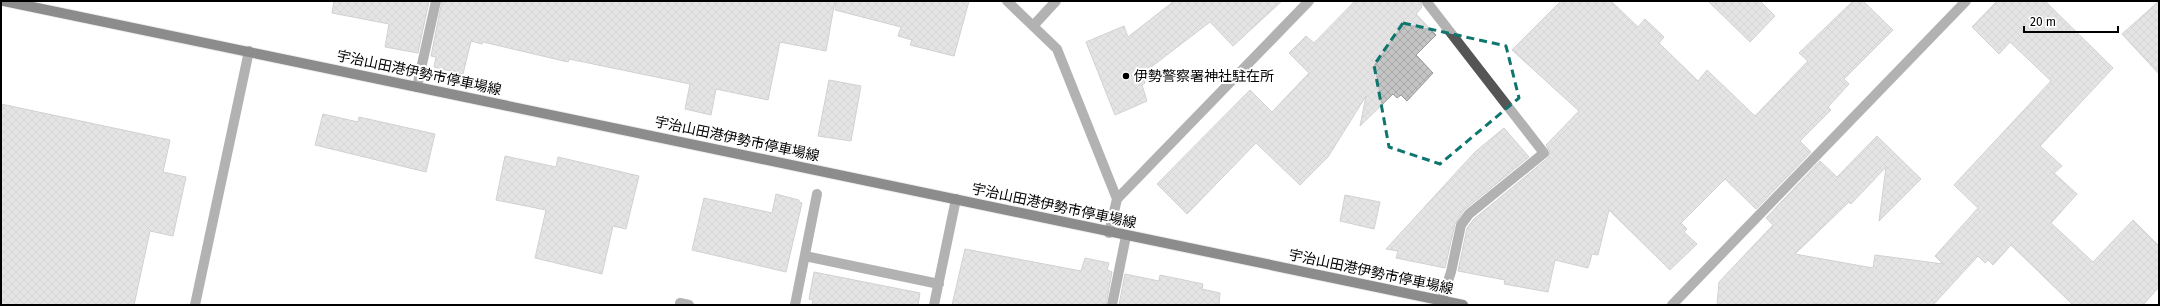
<svg xmlns="http://www.w3.org/2000/svg" width="2160" height="306" font-family="'Fira Sans','Noto Sans JP',sans-serif">
<style>
.building{fill:url(#building-cross-hatch);stroke:#999}
.lines{fill:none;stroke-linecap:round;stroke-linejoin:round}
.major-casing{stroke:#dbdbdb;stroke-width:12}
.minor{stroke:#555;stroke-width:10}
.major{stroke:#000;stroke-width:10}
.marked{fill:none;stroke:#0f766e;stroke-width:3;stroke-dasharray:8 5;stroke-linejoin:round}
.poi-dot{fill:#000;stroke:#fff;stroke-width:1.5}
.labels{text-anchor:middle;dominant-baseline:central;stroke-width:4;stroke-linejoin:round;paint-order:stroke}
.street-label{font-size:14px;fill:#000;stroke:#fff}
.poi-label{font-size:14px;fill:#000;stroke:#fff;text-anchor:start}
</style>
<defs>
<pattern id="building-cross-hatch" width="8" height="8" patternUnits="userSpaceOnUse"><rect width="8" height="8" fill="#c4c4c4"/><path d="M0 0l8 8M0 8l8-8" fill="none" stroke="#a7a7a7"/></pattern>
</defs>
<rect width="100%" height="100%" fill="#fff"/>
<!-- building -->
<path class="building" d="M334,1H429L418,53L385,47L389,24L332,13Z
M442,1H835L826,51L780,42L768,100L716,89L711,115L685,109L690,84L569,59L568,62L483,42L482,44L471,41L463,74L434,67L436,57L431,56Z
M836,1H969L954,56L910,45L912,40L898,36L901,27L835,10Z
M1174,1H1282L1233,46L1210,22L1142,74L1145,83L1142,85L1147,101L1115,115L1086,42L1124,26L1128,37Z
M1355,1H1420L1422,7L1416,14L1436,35L1416,55L1433,73L1407,101L1401,95L1397,98L1393,94L1360,126L1366,96L1328,157L1300,185L1256,143L1187,214L1157,184L1250,90L1272,112L1309,73L1289,53L1306,36L1314,43Z
M1561,1H1611L1638,27L1645,19L1664,37L1659,43L1698,81L1707,70L1755,116L1808,61L1799,53L1853,1H1863L1893,30L1844,79L1849,84L1828,107L1831,110L1800,141L1811,152L1756,209L1725,179L1681,223L1687,229L1684,232L1697,244L1670,270L1609,210L1598,255L1592,254L1588,268L1555,260L1548,292L1504,284L1505,280L1458,271L1467,228L1474,219L1548,158L1550,152L1546,145L1579,111L1512,50Z
M1708,1H1760L1775,16L1750,42Z
M1997,1H2045L2113,68L2040,146L2062,166L2054,173L2077,194L2051,223L2093,262L2133,220L2159,246V287L2143,305H2073L2011,245L1993,265L1988,260L1985,263L1978,256L1933,305H1825L1813,303L1812,305H1717L1719,282L1773,225L1766,218L1820,161L1837,177L1877,136L1921,179L1879,221L1886,167L1851,204L1849,202L1795,254L1873,268L1875,255L1943,264L1935,256L1978,208L1954,185L2051,81L2010,42L1999,54L1972,27Z
M2159,1V74L2122,34Z
M829,80L861,86L851,141L818,136Z
M1,104L170,140L163,172L186,177L173,236L150,231L134,305H1Z
M323,114L358,122L359,117L435,134L426,172L315,145Z
M1504,128L1529,157L1464,210L1455,224L1445,268L1396,258L1398,251L1386,249L1475,152Z
M505,156L556,167L558,157L639,176L626,229L613,226L602,274L535,258L546,210L496,200Z
M776,194L799,200V202L802,203L786,272L692,250L704,198L772,213Z
M1345,195L1380,202L1374,229L1340,221Z
M965,249L1081,271L1085,258L1109,263L1107,270L1112,272L1106,305H952Z
M814,272L920,293L918,305H812L813,300L809,299Z
M1125,274L1159,281L1160,275L1203,284L1202,289L1220,293L1219,305H1119Z"/>
<g class="lines">
<defs>
<path id="major" d="M4,1L1463,305"/>
</defs>
<!-- major casing -->
<use href="#major" class="major-casing"/>
<!-- minor -->
<path class="minor" d="M1007,1L1057,49L1117,199
M1426,1L1544,153L1469,214L1461,225L1451,272L1440,305
M1033,26L1056,1
M417,87L436,1
M1109,233L1117,199L1309,1
M805,256L939,284
M680,303L689,305
M195,305L249,51
M795,305L817,194
M934,305L956,199
M1112,305L1126,236
M1672,305L1966,1"/>
<!-- major -->
<use href="#major" class="major"/>
</g>
<!-- marked area -->
<path d="M0 0H2160V306H0ZM1403,23L1506,46L1519,98L1440,164L1389,147L1374,65Z" fill="#fff" fill-opacity=".55" fill-rule="evenodd"/>
<path class="marked" d="M1403,23L1506,46L1519,98L1440,164L1389,147L1374,65Z"/>
<!-- markers -->
<circle class="poi-dot" cx="1126" cy="76" r="4"/>
<g class="labels">
<!-- street labels -->
<g class="street-label">
<text transform="translate(419 73) rotate(12)">宇治山田港伊勢市停車場線</text>
<text transform="translate(737 139) rotate(12)">宇治山田港伊勢市停車場線</text>
<text transform="translate(1054 206) rotate(12)">宇治山田港伊勢市停車場線</text>
<text transform="translate(1371 272) rotate(12)">宇治山田港伊勢市停車場線</text>
</g>
<!-- poi labels -->
<g class="poi-label">
<text x="1134" y="76">伊勢警察署神社駐在所</text>
</g>
</g>
<!-- border -->
<rect width="2160" height="306" fill="none" stroke="#000000" stroke-width="4"/>
<!-- scale -->
<path d="M2024 26v6h94v-6" fill="none" stroke="#000000" stroke-width="2"/>
<text x="2030" y="26" font-size="12" fill="#000000" stroke="#ffffff" stroke-width="3" paint-order="stroke">20 m</text>
</svg>
